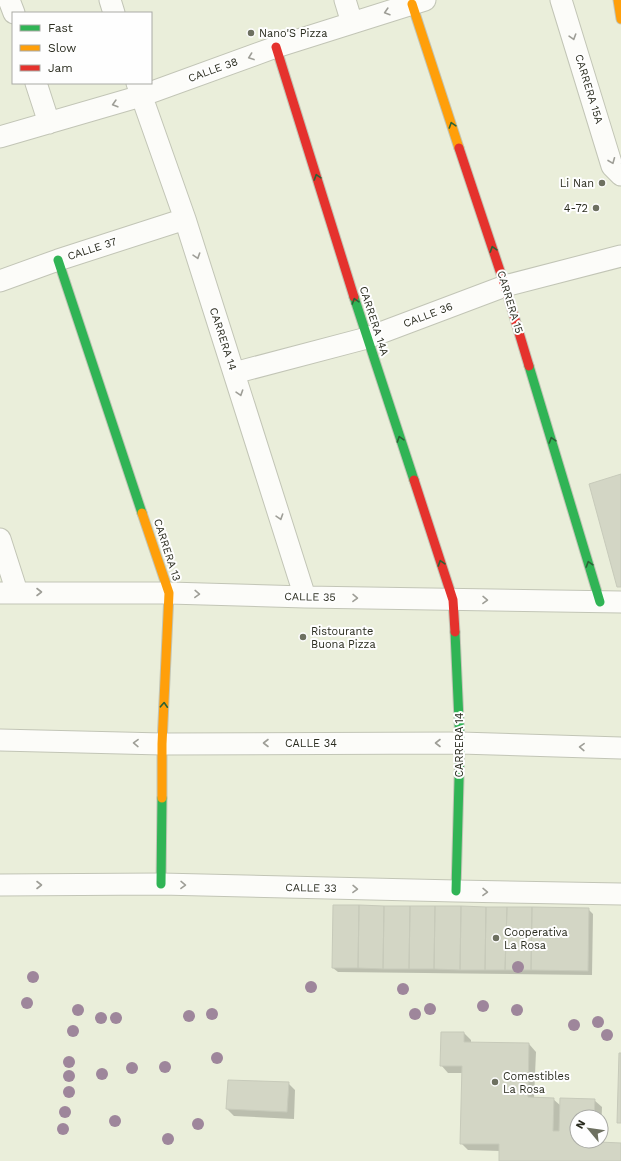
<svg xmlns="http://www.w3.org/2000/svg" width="621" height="1161" font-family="'Work Sans',sans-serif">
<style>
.shadow{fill:#0003}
.building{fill:#d3d6c5;stroke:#c7caba}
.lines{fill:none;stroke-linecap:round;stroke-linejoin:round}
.street-casing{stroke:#c2c5b6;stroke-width:23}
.fast-casing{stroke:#c2c5b6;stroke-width:11}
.slow-casing{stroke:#c2c5b6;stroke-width:11}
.jam-casing{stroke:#c2c5b6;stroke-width:11}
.street{stroke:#fcfcf9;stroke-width:21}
.fast{stroke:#30b455;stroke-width:9}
.slow{stroke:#ff9f0a;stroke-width:9}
.jam{stroke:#e5322d;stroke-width:9}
.tree{fill:#9e869b}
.oneway{stroke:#9e9e97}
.oneway2{stroke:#2c6235}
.poi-dot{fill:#6d7060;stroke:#fefefe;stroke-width:1.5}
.labels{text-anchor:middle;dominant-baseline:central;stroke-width:4;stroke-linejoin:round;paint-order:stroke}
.poi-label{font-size:11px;fill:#2a2c1f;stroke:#fefefe;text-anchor:start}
.street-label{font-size:11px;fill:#2a2c1f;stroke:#fefefe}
</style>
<rect width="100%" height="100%" fill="#eaeeda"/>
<!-- shadow -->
<path class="shadow" d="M588,909L593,914L592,975L338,972L333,968Z
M464,1033L471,1040V1043L529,1044L536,1052L534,1098L553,1099L561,1106L594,1100L602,1107L601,1130V1117H577V1141H601V1144H621V1161H500V1151L468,1150L461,1143L463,1073H448L441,1065Z
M288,1083L295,1090L294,1119L234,1116L227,1109Z"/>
<!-- building -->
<path class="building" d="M621,474V587H617L589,484Z
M333,905H359L358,968H332Z
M359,905L384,906L383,969L358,968Z
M384,906H410L409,969H383Z
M410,906H435L434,969H409Z
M435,906H461L460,970L434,969Z
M461,906L486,907L485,970H460Z
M486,907H507L505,970H485Z
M507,907H532L531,970H505Z
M532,907L589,908L588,971L531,970Z
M441,1032H464V1042L529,1043L528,1097L554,1098L553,1131H559L560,1098L595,1099L594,1117H577V1141L621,1143V1161H499V1144H460L462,1066H440Z
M619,1053H621V1123H617Z
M228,1080L289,1082L287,1112L226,1109Z"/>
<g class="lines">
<defs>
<path id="street" d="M9,0L14,13
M110,0L114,13
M345,0L352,23
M561,0L612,166L621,175
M36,83L49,123
M137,83L185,219L305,597
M0,137L141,96L276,47L425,0
M0,281L58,260L185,219
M234,373L367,338L505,286L621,256
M0,539L17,592
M0,593H169L305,597L621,602
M0,740L162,744L460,743L621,748
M0,885L161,884L456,891L621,894"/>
<path id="fast" d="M58,260L142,513
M354,297L414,480
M529,366L600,602
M455,632L460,743L456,891
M161,884L162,798"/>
<path id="slow" d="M618,0L621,19
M412,4L459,148
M142,513L169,593L162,744V798"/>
<path id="jam" d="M276,47L354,297
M459,148L505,286L529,366
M414,480L453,600L455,632"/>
</defs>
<!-- street casing -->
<use href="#street" class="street-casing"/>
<!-- fast casing -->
<use href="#fast" class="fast-casing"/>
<!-- slow casing -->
<use href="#slow" class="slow-casing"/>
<!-- jam casing -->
<use href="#jam" class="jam-casing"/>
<!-- street -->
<use href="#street" class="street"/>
<!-- fast -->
<use href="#fast" class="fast"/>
<!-- slow -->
<use href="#slow" class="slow"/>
<!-- jam -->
<use href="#jam" class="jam"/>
</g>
<!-- trees -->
<g class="tree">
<circle cx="518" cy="967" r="6"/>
<circle cx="33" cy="977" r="6"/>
<circle cx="311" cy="987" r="6"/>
<circle cx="403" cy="989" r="6"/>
<circle cx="27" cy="1003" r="6"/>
<circle cx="483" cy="1006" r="6"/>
<circle cx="430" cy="1009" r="6"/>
<circle cx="78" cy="1010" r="6"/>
<circle cx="517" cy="1010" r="6"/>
<circle cx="212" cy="1014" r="6"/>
<circle cx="415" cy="1014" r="6"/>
<circle cx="189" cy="1016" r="6"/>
<circle cx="101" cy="1018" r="6"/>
<circle cx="116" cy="1018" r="6"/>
<circle cx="598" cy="1022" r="6"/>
<circle cx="574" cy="1025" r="6"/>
<circle cx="73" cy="1031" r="6"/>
<circle cx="607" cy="1035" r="6"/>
<circle cx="217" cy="1058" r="6"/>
<circle cx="69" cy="1062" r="6"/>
<circle cx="165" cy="1067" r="6"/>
<circle cx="132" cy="1068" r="6"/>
<circle cx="102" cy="1074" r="6"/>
<circle cx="69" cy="1076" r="6"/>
<circle cx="69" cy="1092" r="6"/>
<circle cx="65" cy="1112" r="6"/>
<circle cx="115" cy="1121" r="6"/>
<circle cx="198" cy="1124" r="6"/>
<circle cx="63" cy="1129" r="6"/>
<circle cx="168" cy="1139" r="6"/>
</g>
<!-- one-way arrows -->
<defs><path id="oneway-chevron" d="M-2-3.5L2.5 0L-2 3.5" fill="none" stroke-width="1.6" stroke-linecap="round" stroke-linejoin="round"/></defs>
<g class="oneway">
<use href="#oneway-chevron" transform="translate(387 12) rotate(163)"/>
<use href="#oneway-chevron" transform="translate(573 37) rotate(73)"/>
<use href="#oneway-chevron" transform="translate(251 57) rotate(160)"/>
<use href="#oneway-chevron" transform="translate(115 104) rotate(164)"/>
<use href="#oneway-chevron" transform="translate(612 161) rotate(68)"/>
<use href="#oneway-chevron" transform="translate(197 256) rotate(72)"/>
<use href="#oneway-chevron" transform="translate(240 393) rotate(72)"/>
<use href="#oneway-chevron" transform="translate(280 517) rotate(72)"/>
<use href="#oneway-chevron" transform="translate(39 592)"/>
<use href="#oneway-chevron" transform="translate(197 594) rotate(2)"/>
<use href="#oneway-chevron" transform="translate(355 598) rotate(1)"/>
<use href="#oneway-chevron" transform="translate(485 600) rotate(1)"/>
<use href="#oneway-chevron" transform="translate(136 743) rotate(-179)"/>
<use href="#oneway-chevron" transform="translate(266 743) rotate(180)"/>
<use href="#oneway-chevron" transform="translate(438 743) rotate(180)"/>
<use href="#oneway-chevron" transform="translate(582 747) rotate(-178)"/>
<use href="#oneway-chevron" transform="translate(39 885)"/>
<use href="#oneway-chevron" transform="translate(183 885) rotate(1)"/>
<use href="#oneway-chevron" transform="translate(355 889) rotate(1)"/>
<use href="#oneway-chevron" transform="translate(485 892) rotate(1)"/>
</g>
<g class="oneway2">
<use href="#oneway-chevron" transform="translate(452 125) rotate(-108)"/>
<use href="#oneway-chevron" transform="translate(317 177) rotate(-107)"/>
<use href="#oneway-chevron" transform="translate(493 249) rotate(-108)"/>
<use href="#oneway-chevron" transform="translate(355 301) rotate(-107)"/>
<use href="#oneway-chevron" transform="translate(400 439) rotate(-108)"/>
<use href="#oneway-chevron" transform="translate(552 440) rotate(-107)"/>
<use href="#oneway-chevron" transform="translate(441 563) rotate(-108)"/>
<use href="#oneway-chevron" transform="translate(589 564) rotate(-107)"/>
<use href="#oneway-chevron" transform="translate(164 705) rotate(-87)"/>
</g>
<!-- markers -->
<g class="poi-dot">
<circle cx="251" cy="33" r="4"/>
<circle cx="602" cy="183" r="4"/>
<circle cx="596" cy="208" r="4"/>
<circle cx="303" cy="637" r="4"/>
<circle cx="496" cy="938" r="4"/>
<circle cx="495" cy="1082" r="4"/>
</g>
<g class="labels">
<!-- poi labels -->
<g class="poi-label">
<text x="259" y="33">Nano'S Pizza</text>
<text x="594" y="183" text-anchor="end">Li Nan</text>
<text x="588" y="208" text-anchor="end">4-72</text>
<text x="311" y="631">Ristourante<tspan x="311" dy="13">Buona Pizza</tspan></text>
<text x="504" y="932">Cooperativa<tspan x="504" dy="13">La Rosa</tspan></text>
<text x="503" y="1076">Comestibles<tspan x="503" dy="13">La Rosa</tspan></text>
</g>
<!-- street labels -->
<g class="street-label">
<text transform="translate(213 70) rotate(-20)">CALLE 38</text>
<text transform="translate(589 89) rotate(73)">CARRERA 15A</text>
<text transform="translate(92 249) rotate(-18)">CALLE 37</text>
<text transform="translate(510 302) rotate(73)">CARRERA 15</text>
<text transform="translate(428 315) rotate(-21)">CALLE 36</text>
<text transform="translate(374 321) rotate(72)">CARRERA 14A</text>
<text transform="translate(223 339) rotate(72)">CARRERA 14</text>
<text transform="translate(167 550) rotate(72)">CARRERA 13</text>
<text transform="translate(310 597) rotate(1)">CALLE 35</text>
<text x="311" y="743">CALLE 34</text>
<text transform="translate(459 745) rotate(-90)">CARRERA 14</text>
<text transform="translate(311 888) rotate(1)">CALLE 33</text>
</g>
</g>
<!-- legend -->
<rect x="12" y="12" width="140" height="72" fill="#fefefe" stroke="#a9aaa5"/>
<rect x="20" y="25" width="20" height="6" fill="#30b455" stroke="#a9aaa5"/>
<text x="48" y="32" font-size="12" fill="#2a2c1f">Fast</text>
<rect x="20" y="45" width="20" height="6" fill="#ff9f0a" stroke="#a9aaa5"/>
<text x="48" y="52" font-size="12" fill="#2a2c1f">Slow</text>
<rect x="20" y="65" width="20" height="6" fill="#e5322d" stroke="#a9aaa5"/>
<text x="48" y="72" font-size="12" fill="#2a2c1f">Jam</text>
<!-- north arrow -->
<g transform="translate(589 1129) rotate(299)"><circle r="19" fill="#fefefe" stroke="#a9aaa5"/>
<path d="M0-3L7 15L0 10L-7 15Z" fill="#6d7060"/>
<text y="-6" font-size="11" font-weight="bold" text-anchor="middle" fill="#2a2c1f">N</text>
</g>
</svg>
